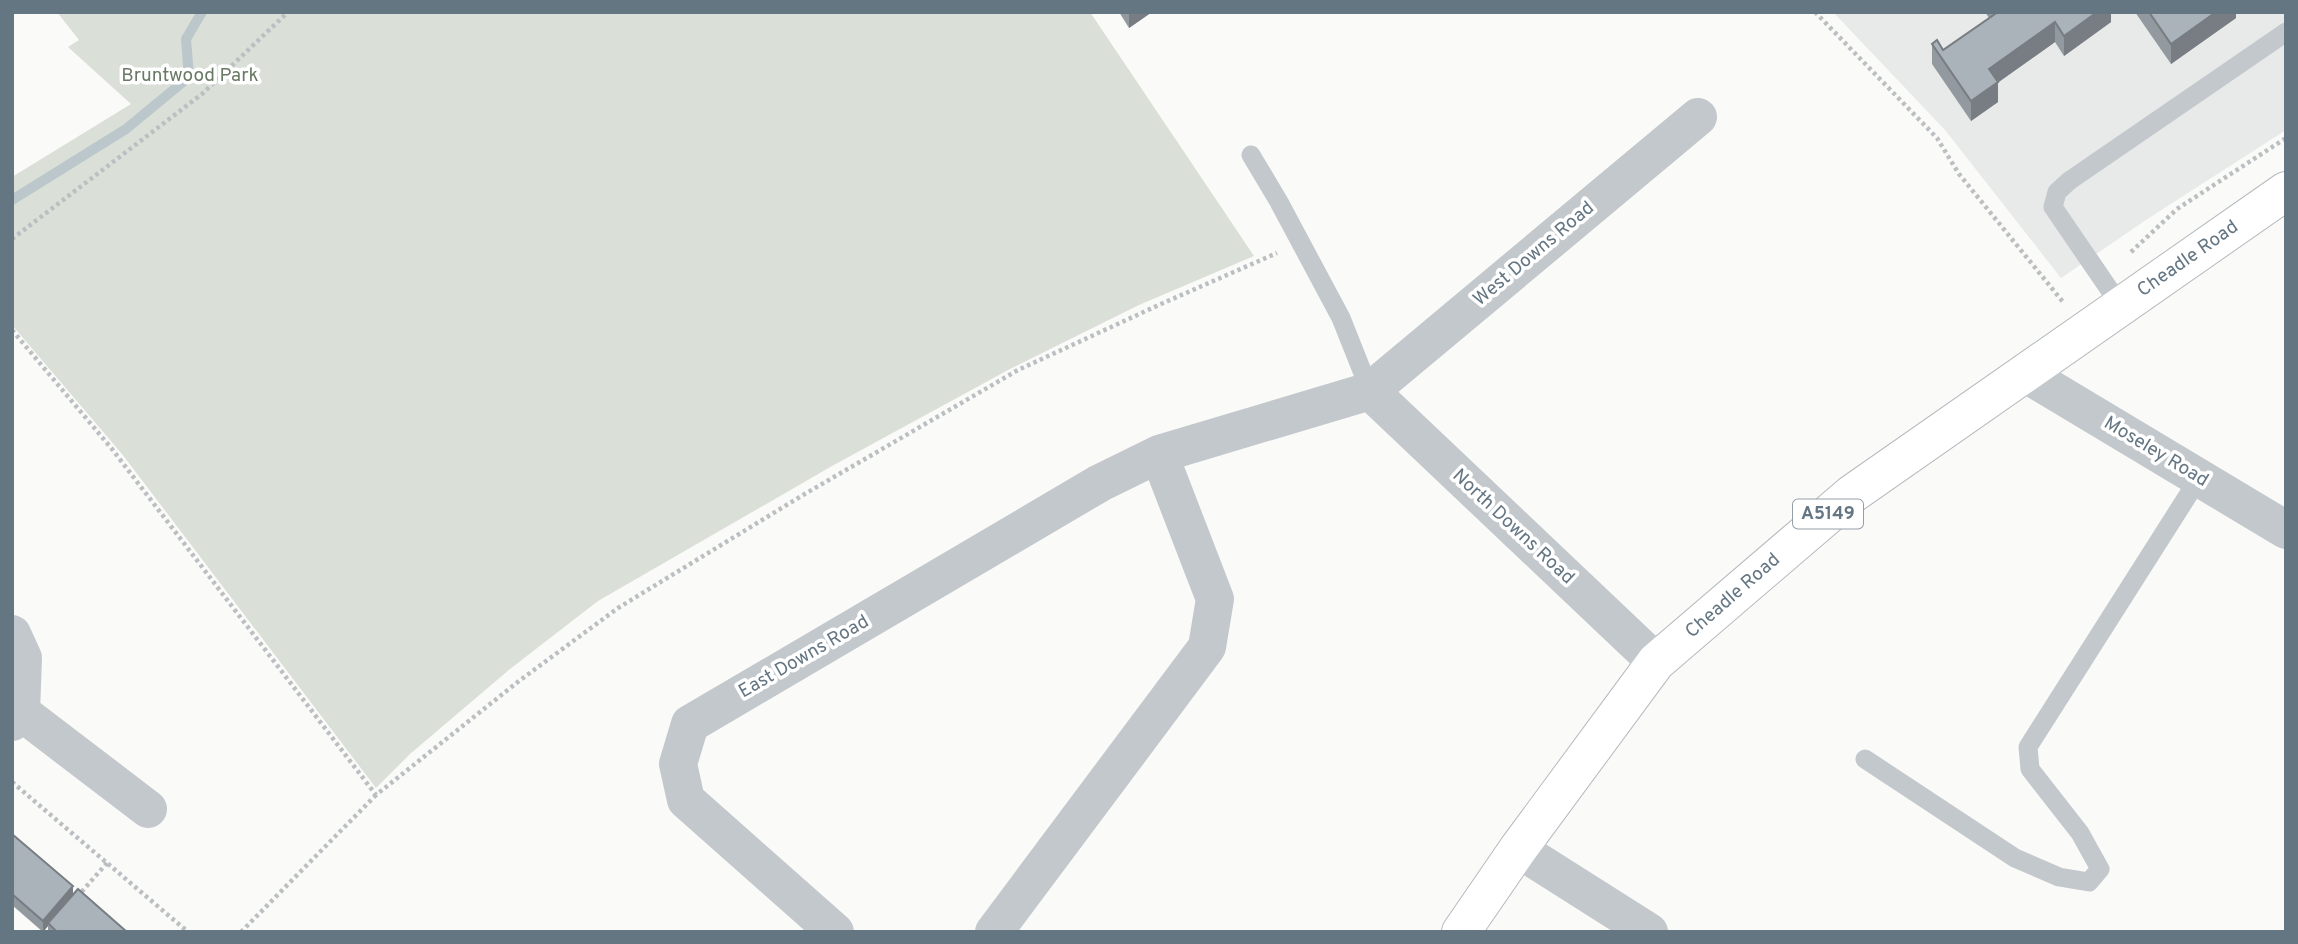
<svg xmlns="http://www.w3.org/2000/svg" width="2298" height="944" font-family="Overpass,sans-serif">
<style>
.built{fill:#e8e9e9}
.green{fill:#dadfd7}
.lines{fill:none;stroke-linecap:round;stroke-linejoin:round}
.stream{stroke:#bbc7cb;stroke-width:10}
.primary-casing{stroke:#b5babe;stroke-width:40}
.path{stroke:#bbbfc2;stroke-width:4.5;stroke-dasharray:3.5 3.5;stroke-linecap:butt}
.lane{stroke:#c3c8cc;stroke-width:19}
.street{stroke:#c3c8cc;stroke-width:38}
.primary{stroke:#fff;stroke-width:38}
.wall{fill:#929a9f}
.shaded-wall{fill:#777d82}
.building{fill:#aab3b9;stroke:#777d82;stroke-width:2}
.labels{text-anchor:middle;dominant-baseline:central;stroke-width:7;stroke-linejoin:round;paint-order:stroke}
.shield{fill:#fff;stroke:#939fa8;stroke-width:2}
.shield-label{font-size:18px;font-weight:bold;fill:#657683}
.park-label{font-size:19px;fill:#687a64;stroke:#fff}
.street-label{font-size:19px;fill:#657683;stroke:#fff}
</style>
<rect width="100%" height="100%" fill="#fafaf8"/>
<!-- built -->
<path class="built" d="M1833,12H2286V130L2149,218L2061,278L1945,130Z"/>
<!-- green -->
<path class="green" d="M57,12H1090L1254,256L1139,305L1010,369L832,466L598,601L510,669L410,754L376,788L122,454L12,325V177L131,104L68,47L79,40Z"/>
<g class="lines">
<!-- stream -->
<path class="stream" d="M12,200L126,129L189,77L186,39L202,12"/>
<defs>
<path id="primary" d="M1461,932L1518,849L1656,662L1852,494L2286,191"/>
</defs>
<!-- primary casing -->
<use href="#primary" class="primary-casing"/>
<!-- path -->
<path class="path" d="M1815,12L1937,138L1959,174L2063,302
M12,239L202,94L288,12
M2131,252L2177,209L2286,138
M12,330L112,449L376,795L519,681L618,608L803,495L1018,370L1161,304L1277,253
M12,782L188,932
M77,897L107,863
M241,932L376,795"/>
<!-- lane -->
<path class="lane" d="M1251,155L1279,202L1341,318L1370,391
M2120,305L2053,207L2057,192L2069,181L2286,32
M1865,759L2015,858L2059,877L2089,882L2100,869L2080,833L2030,769L2028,747L2199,478"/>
<!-- street -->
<path class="street" d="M2026,374L2286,530
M1370,391L1656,662
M12,634L23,658L21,712L12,722
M21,712L148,809
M1518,849L1649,932
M835,932L686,800L678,764L690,724L1100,483L1159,454L1370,391L1698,117
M994,932L1207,647L1215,599L1159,454"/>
<!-- primary -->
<use href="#primary" class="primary"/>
</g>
<!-- wall -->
<path class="wall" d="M1119,12H1152L1129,28Z
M1985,12H2111V22L2064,56L2055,42L1998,82V102L1971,121L1932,64V44L1943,50L1989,18Z
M2135,12H2236V18L2171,64Z
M12,834L73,895L127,932H48V926L43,932L12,905Z"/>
<!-- shaded-wall -->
<path class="shaded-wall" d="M1129,12H1152L1129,28Z
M2097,12H2111V22L2064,56V36Z
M2216,12H2236V18L2171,64V44Z
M2055,22V42L1989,89L1998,82V102L1971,121V101L1989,69Z
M73,886V898L48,923V926L43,932V921Z"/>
<!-- building -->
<path class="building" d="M1998,12H2097L2064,36L2055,22L1989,69L1998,82L1971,101L1932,44L1937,40L1943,50Z
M2149,12H2216L2171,44Z
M12,834L73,886L43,921L12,894Z
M78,889L127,932H57L48,923Z"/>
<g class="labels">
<!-- shield labels -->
<rect class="shield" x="1793" y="499.5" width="70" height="29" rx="5"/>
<g class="shield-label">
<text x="1828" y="514">A5149</text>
</g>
<!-- park labels -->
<g class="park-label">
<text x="190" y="76">Bruntwood Park</text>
</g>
<!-- street labels -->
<g class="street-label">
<text transform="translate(1534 254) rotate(-40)">West Downs Road</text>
<text transform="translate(2188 259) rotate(-35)">Cheadle Road</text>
<text transform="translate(2156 452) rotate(31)">Moseley Road</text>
<text transform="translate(1513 527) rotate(43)">North Downs Road</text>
<text transform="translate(1733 596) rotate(-41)">Cheadle Road</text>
<text transform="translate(804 657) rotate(-30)">East Downs Road</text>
</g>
</g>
<!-- border -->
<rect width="2298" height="944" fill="none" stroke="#657683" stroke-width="28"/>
</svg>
